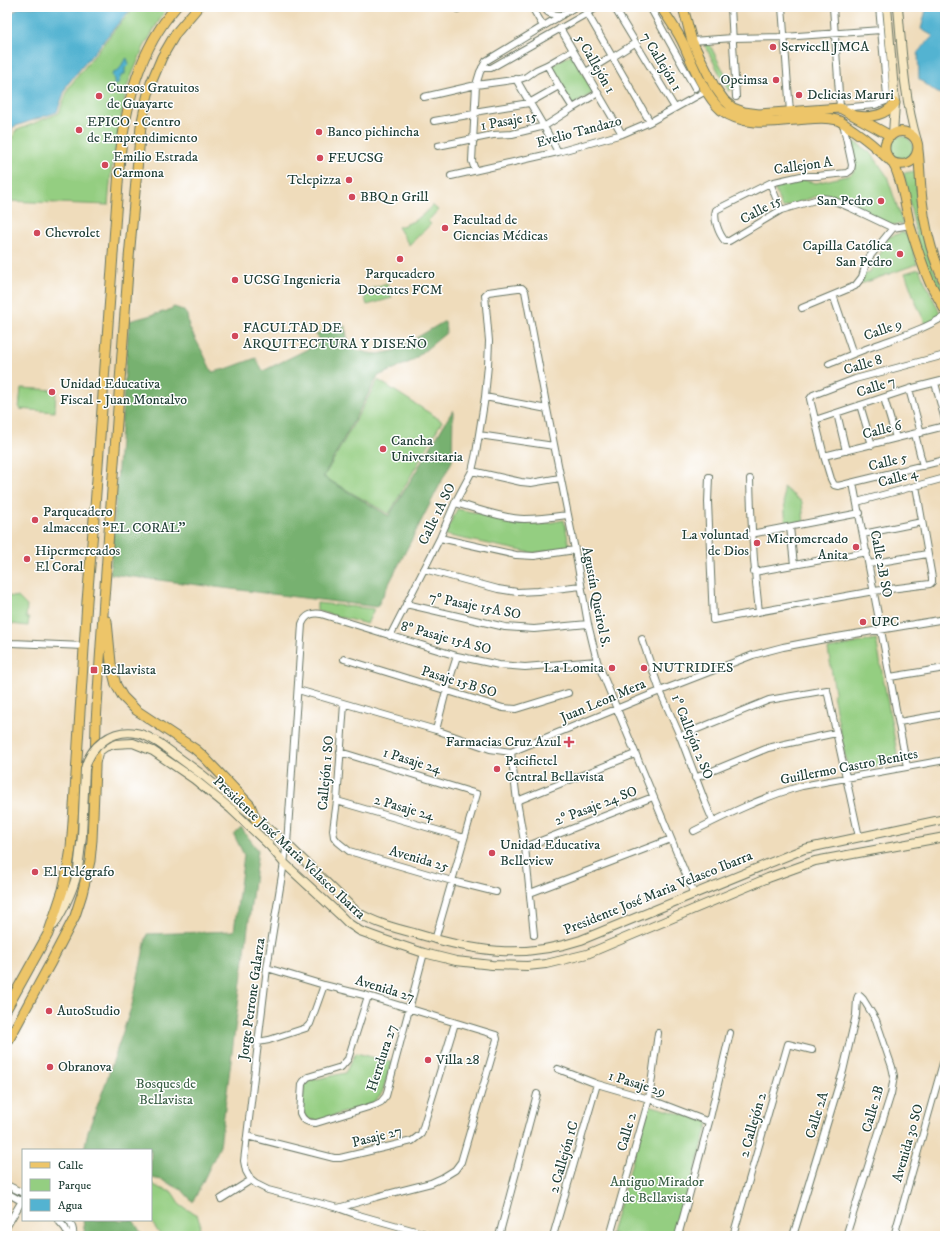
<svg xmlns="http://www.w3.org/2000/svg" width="952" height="1243" font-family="'IM FELL DW Pica',serif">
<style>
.green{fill:#94ce81;stroke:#5a865a}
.forest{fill:#77b16f;stroke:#4b7752}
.water{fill:#53b3d1;stroke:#397882}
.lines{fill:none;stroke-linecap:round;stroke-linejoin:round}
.minor-casing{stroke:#687563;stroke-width:8}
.secondary-casing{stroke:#687563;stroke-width:10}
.primary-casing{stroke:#687563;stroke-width:11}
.minor{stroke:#fff;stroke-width:6}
.secondary{stroke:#f8e8c3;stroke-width:8}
.primary{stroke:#edc569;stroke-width:9}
.secondary-bridge-casing{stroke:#687563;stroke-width:10;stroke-linecap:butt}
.secondary-bridge{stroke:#f8e8c3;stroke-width:8}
.poi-dot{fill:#d1495b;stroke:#fff;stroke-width:1.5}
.labels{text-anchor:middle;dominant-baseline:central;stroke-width:3;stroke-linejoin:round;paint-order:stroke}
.poi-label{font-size:14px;fill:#1f3d34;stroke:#fff;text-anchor:start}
.street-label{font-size:14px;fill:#1f3d34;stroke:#fff}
.park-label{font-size:14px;fill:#3c6147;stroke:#fff}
</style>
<rect width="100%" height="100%" fill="#fff"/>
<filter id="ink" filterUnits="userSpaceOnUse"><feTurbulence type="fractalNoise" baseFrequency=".025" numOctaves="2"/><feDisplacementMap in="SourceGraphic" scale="8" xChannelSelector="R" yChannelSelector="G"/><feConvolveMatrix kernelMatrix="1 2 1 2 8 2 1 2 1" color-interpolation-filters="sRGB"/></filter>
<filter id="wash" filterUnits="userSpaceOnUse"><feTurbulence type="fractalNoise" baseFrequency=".012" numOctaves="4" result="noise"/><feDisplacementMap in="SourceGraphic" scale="16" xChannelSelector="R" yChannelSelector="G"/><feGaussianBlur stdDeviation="0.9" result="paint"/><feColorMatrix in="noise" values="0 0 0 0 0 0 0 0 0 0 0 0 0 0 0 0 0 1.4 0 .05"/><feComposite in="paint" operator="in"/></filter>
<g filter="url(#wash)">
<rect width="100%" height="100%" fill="#efdcbb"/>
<!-- green -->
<path class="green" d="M135,7H170L163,14L144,47L127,86L111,173L108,205L7,201V161L15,131L59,113L69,87L117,27Z
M703,42L709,43L732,88L729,92Z
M572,54L594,92L572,106L549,67Z
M889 148a12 12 0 1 1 24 0a12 12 0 1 1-24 0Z
M851,139L872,154L887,176L903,224L892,225L876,218L852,205L820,195L782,208L773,185L800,179L816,183L850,175L855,170L853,148Z
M916,171L917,207L923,236L928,256L945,293V307C934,287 923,261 917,239C912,217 909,195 903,173Z
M432,205L438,210L428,221L431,224L409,245L398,227C412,223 423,217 432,205Z
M903,232C911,235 915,256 917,264L861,284L864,274L869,273L884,247L885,241L889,237Z
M919,269L942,317L926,325L916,303L905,273Z
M387,284L392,298L367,305L363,291Z
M378,380L442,421L389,514L324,477Z
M21,388L56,390L55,412L19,409Z
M783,487L802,502L804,523L786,526Z
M457,509L538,525L564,520L570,548L532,553L445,535Z
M7,596L18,597L27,606L26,618H29L28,626L11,624L7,622Z
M317,603L374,609L367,624L317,611Z
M876,639L899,763L848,772L833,694L835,692L828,649Z
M356,1053L392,1062L382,1093L373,1103L317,1121L307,1119L302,1113L304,1085L308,1081L345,1073Z
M649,1105L709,1122L676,1236H619L611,1233Z
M151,1183L159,1188L172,1192L181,1206L197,1215L200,1222L199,1236H161L150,1220H151Z"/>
<!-- forest -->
<path class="forest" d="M174,307L183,310L187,315L189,327L204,355L212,372L226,369L256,358L263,371L320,343L316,334L345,326L347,337L350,343L357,350L368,353L378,354L394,351L445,321L446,333L412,361L378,376L323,477L389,516L453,410L452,461L377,607L110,574L129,321L167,311Z
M241,828L258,850L220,1146L193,1202L182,1190L162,1180L151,1178V1150H84L88,1131L106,1082L132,1005L147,934L234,931L244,855L234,835Z
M83,1220H133L143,1236H85Z"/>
<!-- water -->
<path class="water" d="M20,7H133L117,25L67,85L57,112L13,127L7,141V17Z
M929,7H945V96L936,92L919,79L918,52L933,36L921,29L926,10Z
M127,58L129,64L125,68V74L121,76L118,83L115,86L114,84V80L112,75L113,73C122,71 121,62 127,58Z"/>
</g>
<g filter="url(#ink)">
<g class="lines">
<defs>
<path id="minor" d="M456,7L458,9L461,7
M532,7L543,26
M544,7C549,16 553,14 562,15
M614,7L675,108
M650,7L695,88
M731,7L736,97
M782,7L790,112
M833,7L840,108L875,105L886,101L887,96L879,7
M587,13L650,122
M560,28L622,134
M692,41L733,38L784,37L881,30
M613,57L635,43
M547,65L559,86L573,108
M482,68H491L598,7
M586,72L612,56
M516,79C530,104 545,127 558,152
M424,97L476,85L520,79L526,77L536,70L547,65L573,50
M434,121L474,114L480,111L529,103L559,86
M843,123L852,165L851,170L847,173L817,176H801L770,183L716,210C713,219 719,234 725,241H729L781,210L822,198L830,199L851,208L893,228
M438,146L493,135L512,134L545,126L573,108L598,93
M475,170L472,161L476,85L480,72L486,61L575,7
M451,176L558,152L622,134L650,122L706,91
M770,183L781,210
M833,295L853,354
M802,308L855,286L862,277L867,260L893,228L910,225
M945,355L855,379L813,395L810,399L824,456L831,479L834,485L838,486L945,460
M829,364C844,358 859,351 874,346C898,337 923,330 945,316
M935,383L945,420
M909,389L921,433
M485,397L547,409
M884,398L896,438
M860,405L872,445
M837,413L846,451
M815,420L909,389L945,380
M915,434L923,466
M479,435L554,446
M824,456L945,426
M472,471L521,482L531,483L560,478
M709,477L708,502L713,620L874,591L930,584L932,582V578L916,486
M750,479C751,524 754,568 759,612
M853,483L907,767
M857,502L945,478
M455,503C475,508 504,519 524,519C539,519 553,517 567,515
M790,527L794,565
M751,534L860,513
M863,534L922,522
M440,538L516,555L534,556L575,550
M869,564L927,554
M424,569L498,589L517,592L538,591L581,586
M754,572L867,552
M406,604L505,627L534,629L588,624
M390,636L440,538L455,503L472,471L476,453L485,397L488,365L489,341L485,295L488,292L518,288H522L525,291L547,409L575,550L588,624L597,661L694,894
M7,639L9,642L12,643L84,646
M642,639L660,691L680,736L705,802L713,821
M344,659L503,708L516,709L568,693
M890,677L945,668
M298,690L436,730L490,749L511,752L660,691L753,655L783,647L825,639L945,619
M344,704L337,801L333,830L334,837L338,842L349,851L452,881L496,892
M899,722L945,714
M436,730L446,691L457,656
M680,736L769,700L827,690L859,837
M340,752L477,794L435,940
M511,752L517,801L525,847L534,935
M695,778L768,748L785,744L836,733
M337,801L464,838
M517,801L635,754
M694,831C728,814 765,796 802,786L945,760
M525,847L653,797
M530,893L671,839
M267,968L324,985L368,996L496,1035L497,1039L461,1162L455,1170L442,1178L431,1183L380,1196L338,1208
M368,996L348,1059L341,1067L308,1077L304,1081L302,1084L300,1113C303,1121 308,1123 316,1123L375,1105L381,1102L386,1096L424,953
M258,1042L269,1040L306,1028L310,1024L324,985
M558,1069L597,1084L649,1099L709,1122
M247,1136L334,1158H340L412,1141L421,1134L455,1023
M7,1185L23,1193
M7,1193L23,1202
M221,1199L251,1180
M58,1220L65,1228L69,1236
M68,1220C72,1224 74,1231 73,1236
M945,1221V1232
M7,1226L23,1199
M612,1232L625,1236
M433,1236L355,1214L338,1208L268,1190L256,1184L251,1180L246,1171L244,1161L267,968L287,844L302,624C305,616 312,612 321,614L457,656L499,665L525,667L597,661
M499,1236L537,1094
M553,1236L597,1084
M610,1236L649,1099L658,1033
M678,1236L709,1122L730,1033
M733,1236L788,1044L812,1050
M793,1236L843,1071L856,1015L857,999L858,996H860L863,999L876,1020L892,1067L894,1076L891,1094L846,1236
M894,1236L945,1056"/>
<path id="secondary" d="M887,7L895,103L893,134
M898,7C902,52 904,97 917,141
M159,743L204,776L287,844L357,912C375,923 394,928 414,933C474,951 520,960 581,940L804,849L945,819
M96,761L98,753L101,750L105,747L114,744L133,743L153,751L194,779L231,809L270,846L284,863L339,914L348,923L360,931L382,939L424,953L456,961L492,965L527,966L546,964L587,954L768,878L815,861L945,837
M54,925C65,907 74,889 78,869"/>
<path id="primary" d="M661,7C668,18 676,29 682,41C692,62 704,95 721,110C745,129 779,121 807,119C817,118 827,117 837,120C843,122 848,127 853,130C866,139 877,148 888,159
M683,7L692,41L714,86L724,100L733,108L744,112L759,114L840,108L891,136
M857,116C871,118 886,115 895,103
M918,150C920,167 920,183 922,200C925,228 932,257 945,283
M892,162C915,173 928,142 908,133C897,128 884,137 885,149C885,155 888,157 892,162C894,165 897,171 898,175C904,192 906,209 910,226C916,245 922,265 930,283C935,292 940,301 945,310
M107,621L111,663L114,677L116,685L123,697L136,710L195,749L203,756L250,805L256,820
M7,1008L48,934L55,914L63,890L68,867L71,848L73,822L87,601L95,507L120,156C127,101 139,50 176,7
M7,1043L51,962L75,916L82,894L90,861L92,840L95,768L96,722L104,599L129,258L141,126L147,98L151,83L162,57L176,33L198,7"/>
</defs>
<!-- minor casing -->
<use href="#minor" class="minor-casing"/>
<!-- secondary casing -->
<use href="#secondary" class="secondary-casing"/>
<!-- primary casing -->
<use href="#primary" class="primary-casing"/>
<!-- minor -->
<use href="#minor" class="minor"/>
<!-- secondary -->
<use href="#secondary" class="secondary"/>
<!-- primary -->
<use href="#primary" class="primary"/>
<defs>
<path id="secondary-bridge" d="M78,869L82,836L85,769C90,746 112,729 136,733C145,734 152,739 159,743"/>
</defs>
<!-- secondary-bridge casing -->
<use href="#secondary-bridge" class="secondary-bridge-casing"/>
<!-- secondary-bridge -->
<use href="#secondary-bridge" class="secondary-bridge"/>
</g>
</g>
<!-- markers -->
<g class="poi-dot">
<circle cx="773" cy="47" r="4"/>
<circle cx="776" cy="80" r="4"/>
<circle cx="799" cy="95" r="4"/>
<circle cx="99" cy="96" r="4"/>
<circle cx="79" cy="130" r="4"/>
<circle cx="319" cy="132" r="4"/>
<circle cx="320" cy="158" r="4"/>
<circle cx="105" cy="165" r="4"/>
<circle cx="349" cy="180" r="4"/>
<circle cx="352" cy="197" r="4"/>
<circle cx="881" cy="201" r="4"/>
<circle cx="445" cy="228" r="4"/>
<circle cx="37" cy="233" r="4"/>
<circle cx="900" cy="254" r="4"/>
<circle cx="400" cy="259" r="4"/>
<circle cx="235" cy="280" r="4"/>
<circle cx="235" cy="336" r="4"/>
<circle cx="52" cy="392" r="4"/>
<circle cx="383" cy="449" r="4"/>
<circle cx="35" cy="520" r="4"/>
<circle cx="757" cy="543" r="4"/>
<circle cx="856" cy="547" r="4"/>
<circle cx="27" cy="559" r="4"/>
<circle cx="863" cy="622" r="4"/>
<circle cx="612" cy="668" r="4"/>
<circle cx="644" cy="668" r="4"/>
<rect x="90" y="666" width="8" height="8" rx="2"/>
<path d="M567 736h4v4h4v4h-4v4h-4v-4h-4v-4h4z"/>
<circle cx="497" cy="769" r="4"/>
<circle cx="492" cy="853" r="4"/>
<circle cx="35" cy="872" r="4"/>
<circle cx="49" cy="1011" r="4"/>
<circle cx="428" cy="1060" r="4"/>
<circle cx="50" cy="1067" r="4"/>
</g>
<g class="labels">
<!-- poi labels -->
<g class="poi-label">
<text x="781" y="47">Servicell JMCA</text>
<text x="768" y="80" text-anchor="end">Opeimsa</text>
<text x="107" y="88">Cursos Gratuitos<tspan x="107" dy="16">de Guayarte</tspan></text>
<text x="807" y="95">Delicias Maruri</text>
<text x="87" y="122">EPICO - Centro<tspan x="87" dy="16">de Emprendimiento</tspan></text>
<text x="327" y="132">Banco pichincha</text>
<text x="113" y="157">Emilio Estrada<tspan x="113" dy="16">Carmona</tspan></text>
<text x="328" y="158">FEUCSG</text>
<text x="341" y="180" text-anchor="end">Telepizza</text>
<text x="360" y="197">BBQ n Grill</text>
<text x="873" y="201" text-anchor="end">San Pedro</text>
<text x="453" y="220">Facultad de<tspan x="453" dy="16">Ciencias Médicas</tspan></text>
<text x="45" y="233">Chevrolet</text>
<text x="892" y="246" text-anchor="end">Capilla Católica<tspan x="892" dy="16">San Pedro</tspan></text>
<text x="400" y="274" text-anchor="middle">Parqueadero<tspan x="400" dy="16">Docentes FCM</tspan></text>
<text x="243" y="280">UCSG Ingenieria</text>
<text x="243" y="328">FACULTAD DE<tspan x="243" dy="16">ARQUITECTURA Y DISEÑO</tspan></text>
<text x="60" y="384">Unidad Educativa<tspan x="60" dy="16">Fiscal - Juan Montalvo</tspan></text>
<text x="391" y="441">Cancha<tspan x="391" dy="16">Universitaria</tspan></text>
<text x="43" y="512">Parqueadero<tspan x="43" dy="16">almacenes "EL CORAL"</tspan></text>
<text x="749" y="535" text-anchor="end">La voluntad<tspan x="749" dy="16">de Dios</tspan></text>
<text x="848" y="539" text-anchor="end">Micromercado<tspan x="848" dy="16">Anita</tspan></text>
<text x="35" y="551">Hipermercados<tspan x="35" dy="16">El Coral</tspan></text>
<text x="871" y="622">UPC</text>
<text x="604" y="668" text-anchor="end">La Lomita</text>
<text x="652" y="668">NUTRIDIES</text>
<text x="102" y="670">Bellavista</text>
<text x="561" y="742" text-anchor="end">Farmacias Cruz Azul</text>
<text x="505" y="761">Pacifictel<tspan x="505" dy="16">Central Bellavista</tspan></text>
<text x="500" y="845">Unidad Educativa<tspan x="500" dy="16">Belleview</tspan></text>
<text x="43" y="872">El Telégrafo</text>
<text x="57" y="1011">AutoStudio</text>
<text x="436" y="1060">Villa 28</text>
<text x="58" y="1067">Obranova</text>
</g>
<!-- street labels -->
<g class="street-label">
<text transform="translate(661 62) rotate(59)">7 Callejón 1</text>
<text transform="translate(595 64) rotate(60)">5 Callejón 1</text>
<text transform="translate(509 121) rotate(-10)">1 Pasaje 15</text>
<text transform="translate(579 132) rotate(-15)">Evelio Tandazo</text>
<text transform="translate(803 166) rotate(-8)">Callejon A</text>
<text transform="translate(761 210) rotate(-28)">Calle 15</text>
<text transform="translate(883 330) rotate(-20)">Calle 9</text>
<text transform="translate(863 365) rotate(-17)">Calle 8</text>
<text transform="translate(876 387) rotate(-18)">Calle 7</text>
<text transform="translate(882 430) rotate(-14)">Calle 6</text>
<text transform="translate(888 462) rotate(-14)">Calle 5</text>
<text transform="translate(898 478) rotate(-15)">Calle 4</text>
<text transform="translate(437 514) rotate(-64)">Calle 1A SO</text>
<text transform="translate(881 564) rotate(79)">Calle 2B SO</text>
<text transform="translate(596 597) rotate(79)">Agustín Queirol S.</text>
<text transform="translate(475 606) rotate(11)">7º Pasaje 15A SO</text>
<text transform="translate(446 638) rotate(15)">8º Pasaje 15A SO</text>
<text transform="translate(459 682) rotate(17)">Pasaje 15B SO</text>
<text transform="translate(603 701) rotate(-23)">Juan Leon Mera</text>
<text transform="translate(692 737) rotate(68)">1º Callejón 2 SO</text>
<text transform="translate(412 761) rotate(17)">1 Pasaje 24</text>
<text transform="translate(849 767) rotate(-11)">Guillermo Castro Benites</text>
<text transform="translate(326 773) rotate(-85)">Callejón 1 SO</text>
<text transform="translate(596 806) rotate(-21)">2º Pasaje 24 SO</text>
<text transform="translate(404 808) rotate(16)">2 Pasaje 24</text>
<text transform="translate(289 848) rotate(43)">Presidente José Maria Velasco Ibarra</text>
<text transform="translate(419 859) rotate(16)">Avenida 25</text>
<text transform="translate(658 893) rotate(-22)">Presidente José Maria Velasco Ibarra</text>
<text transform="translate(385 989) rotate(17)">Avenida 27</text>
<text transform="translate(252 999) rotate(-82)">Jorge Perrone Galarza</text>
<text transform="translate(382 1058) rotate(-72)">Herrdura 27</text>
<text transform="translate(637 1084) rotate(17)">1 Pasaje 29</text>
<text transform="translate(873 1109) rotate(-74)">Calle 2B</text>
<text transform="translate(817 1115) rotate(-73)">Calle 2A</text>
<text transform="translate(753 1125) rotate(-74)">2 Callejón 2</text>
<text transform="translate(627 1132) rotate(-74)">Calle 2</text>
<text transform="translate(377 1137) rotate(-14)">Pasaje 27</text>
<text transform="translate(908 1143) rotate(-74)">Avenida 30 SO</text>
<text transform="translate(564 1157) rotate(-74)">2 Callejón 1C</text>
</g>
<!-- park labels -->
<g class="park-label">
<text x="166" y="1084">Bosques de<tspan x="166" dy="16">Bellavista</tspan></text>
<text x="657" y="1182">Antiguo Mirador<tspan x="657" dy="16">de Bellavista</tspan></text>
</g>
</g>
<!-- margin -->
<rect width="952" height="1243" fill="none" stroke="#fff" stroke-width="24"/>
<!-- legend -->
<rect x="22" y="1149" width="130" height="72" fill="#ffffff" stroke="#a5b1ae"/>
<rect x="30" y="1162" width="20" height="6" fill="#edc569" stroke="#a5b1ae"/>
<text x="58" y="1169" font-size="12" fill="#1f3d34">Calle</text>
<rect x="30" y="1179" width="20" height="12" fill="#94ce81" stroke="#a5b1ae"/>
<text x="58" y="1189" font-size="12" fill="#1f3d34">Parque</text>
<rect x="30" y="1199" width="20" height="12" fill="#53b3d1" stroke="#a5b1ae"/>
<text x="58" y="1209" font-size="12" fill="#1f3d34">Agua</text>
</svg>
